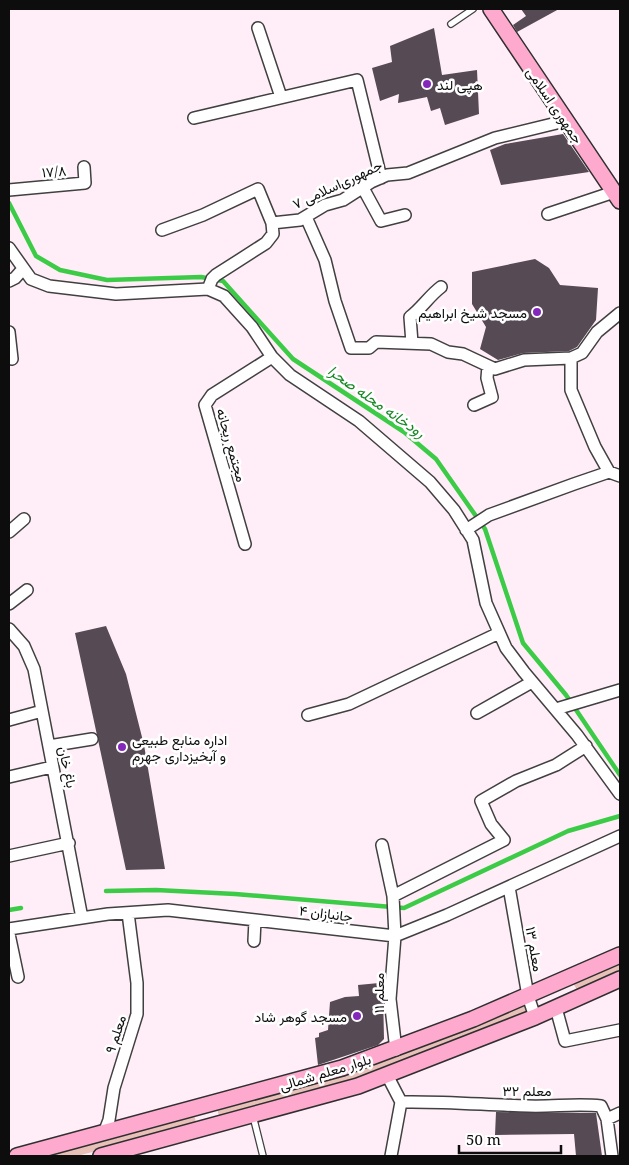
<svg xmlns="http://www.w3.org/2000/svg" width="629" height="1165" font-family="'Noto Serif',Vazirmatn,serif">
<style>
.green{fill:#e8c0b8}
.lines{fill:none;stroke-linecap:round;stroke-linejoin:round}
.stream{stroke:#3ccb47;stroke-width:4.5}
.building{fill:#564a55}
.lane-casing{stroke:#404040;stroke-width:8}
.street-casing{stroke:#404040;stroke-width:14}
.secondary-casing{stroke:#2f2f2f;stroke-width:18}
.lane{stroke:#fff;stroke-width:5.5}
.street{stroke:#fff;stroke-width:11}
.secondary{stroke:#fdaace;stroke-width:15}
.poi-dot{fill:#8428bb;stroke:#fff;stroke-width:2}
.labels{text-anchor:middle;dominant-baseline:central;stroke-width:5;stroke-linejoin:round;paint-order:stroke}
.poi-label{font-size:14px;fill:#0d0d0d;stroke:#fff;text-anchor:start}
.street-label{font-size:14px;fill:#0d0d0d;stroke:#fff}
.water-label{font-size:15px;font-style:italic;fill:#188825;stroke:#fff}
</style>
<rect width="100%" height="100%" fill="#ffeef7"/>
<!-- green -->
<path class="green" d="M620,963V971L577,990L573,983Z
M526,1003L530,1013L371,1076L220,1119L217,1109Z
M194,1115L197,1125L77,1156H37Z"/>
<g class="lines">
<!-- stream -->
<path class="stream" d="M9,203L36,256L60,270L107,280L201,277L223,281L293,359L404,432L436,459L485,529L523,643L566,695L620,775
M106,891L156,890L235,894L404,908L568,831L620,816
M9,910L21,908"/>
</g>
<!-- building -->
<path class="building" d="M521,9H559L517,32L513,25L526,16Z
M434,28L442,75L477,70L479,114L445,125L440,108L431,111L427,97L398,103L399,94L380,101L372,68L392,62L390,46Z
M563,134L589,172L501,185L490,150L505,144Z
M535,259L549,268L560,285L598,288L596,320L577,347L569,351L523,353L498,360L480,349L486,327L472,304V272Z
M106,626L126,674L144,745L165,869L126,870L75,633Z
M379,983L383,993L384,1039L378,1045L318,1065L315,1038L319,1037V1033L328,1030L330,1002L345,997L359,996L358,985Z
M496,1112L596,1113L602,1156H576L574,1134L495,1135Z"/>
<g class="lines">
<defs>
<path id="lane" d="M451,24L473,9
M253,1116L263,1156"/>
<path id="street" d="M258,28L281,97
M194,118L357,80L381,178
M363,188L381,221L405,215
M9,190L85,183L84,167
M548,214L614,192
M306,217L325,260L335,301L351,348H369L376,342L431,344L448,352L463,354L495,369L524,360L571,358
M162,230L203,215L258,189L272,223
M9,248L31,279L49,286L116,294L208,289L224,296L252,327L272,357L290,375L359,421L430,482L454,510L473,540L486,603L506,648L524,672L577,735L620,794
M9,281L15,278L23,269
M208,289L212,279L216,275L266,243L273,234L272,223L300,220L325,205L343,200L371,182L387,175L408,173L495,138L565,121
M9,332L12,359
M412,343L410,317C422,308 429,296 441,287
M474,405L492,397L487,378L488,366
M609,472L595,447L571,390V358L582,353L597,332L620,313
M466,530L489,515L574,484L609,472L620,476
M9,532L24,519
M245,544L205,405L212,395L272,357
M9,604L27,590
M9,629L24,646L34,669L82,918
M556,709L620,690
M477,713L532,682
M308,715L349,704L499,633
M9,720L42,711
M49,746L92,739
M9,777L52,767
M382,845L393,896L504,840L491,824L481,801L516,781L556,765L586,746
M9,856L69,843
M509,887L528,996L535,1017
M393,896L395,936L390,999L396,1050
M9,929L108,914L168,910L395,936L447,915L620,836
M9,934L18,977
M254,941L255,920
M556,1008L565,1041L620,1030
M387,1075L401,1102L391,1156
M401,1102C444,1101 486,1105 528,1106C553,1107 577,1103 601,1106L607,1119L612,1156
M607,1119L620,1113
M104,1133L109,1120L114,1088L137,1014V983L128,913"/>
<path id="secondary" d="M491,9L620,201
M17,1156L342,1068L473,1019L620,955
M101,1156L358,1086L535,1017L620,979"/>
</defs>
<!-- lane casing -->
<use href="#lane" class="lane-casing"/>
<!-- street casing -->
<use href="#street" class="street-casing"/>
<!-- secondary casing -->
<use href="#secondary" class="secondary-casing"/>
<!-- lane -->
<use href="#lane" class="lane"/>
<!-- street -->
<use href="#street" class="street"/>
<!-- secondary -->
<use href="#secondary" class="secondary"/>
</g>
<!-- markers -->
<g class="poi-dot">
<circle cx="427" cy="84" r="5"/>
<circle cx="537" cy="312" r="5"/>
<circle cx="122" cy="747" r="5"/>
<circle cx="357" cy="1016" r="5"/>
</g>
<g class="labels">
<!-- poi labels -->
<g class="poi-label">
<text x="437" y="84">هپی لند</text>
<text x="527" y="312" text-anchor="end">مسجد شیخ ابراهیم</text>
<text x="132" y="739">اداره منابع طبیعی<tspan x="132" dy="16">و آبخیزداری جهرم</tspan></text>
<text x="347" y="1016" text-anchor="end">مسجد گوهر شاد</text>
</g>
<!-- street labels -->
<g class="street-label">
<text transform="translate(555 105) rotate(56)">جمهوری اسلامی</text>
<text transform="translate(54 171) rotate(-5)">۱۷/۸</text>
<text transform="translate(337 184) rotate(-25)">جمهوری‌اسلامی ۷</text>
<text transform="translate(232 445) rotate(74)">مجتمع ریحانه</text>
<text transform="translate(68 767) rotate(78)">باغ خان</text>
<text transform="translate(326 913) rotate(7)">جانبازان ۴</text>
<text transform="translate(535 949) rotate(80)">معلم ۱۳</text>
<text transform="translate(378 993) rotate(-90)">معلم ۱۱</text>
<text transform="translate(115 1034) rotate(-72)">معلم ۹</text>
<text transform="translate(325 1072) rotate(-17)">بلوار معلم شمالی</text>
<text x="527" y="1090">معلم ۳۲</text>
</g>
<!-- water labels -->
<g class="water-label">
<text transform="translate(377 401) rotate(35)">رودخانه محله صحرا</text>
</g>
</g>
<!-- border -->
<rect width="629" height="1165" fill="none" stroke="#0d0d0d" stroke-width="20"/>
<!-- scale -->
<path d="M459 1145v8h102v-8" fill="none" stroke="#0d0d0d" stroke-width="2.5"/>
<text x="466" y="1145" font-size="15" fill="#0d0d0d" stroke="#ffffff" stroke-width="4" paint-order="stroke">50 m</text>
</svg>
